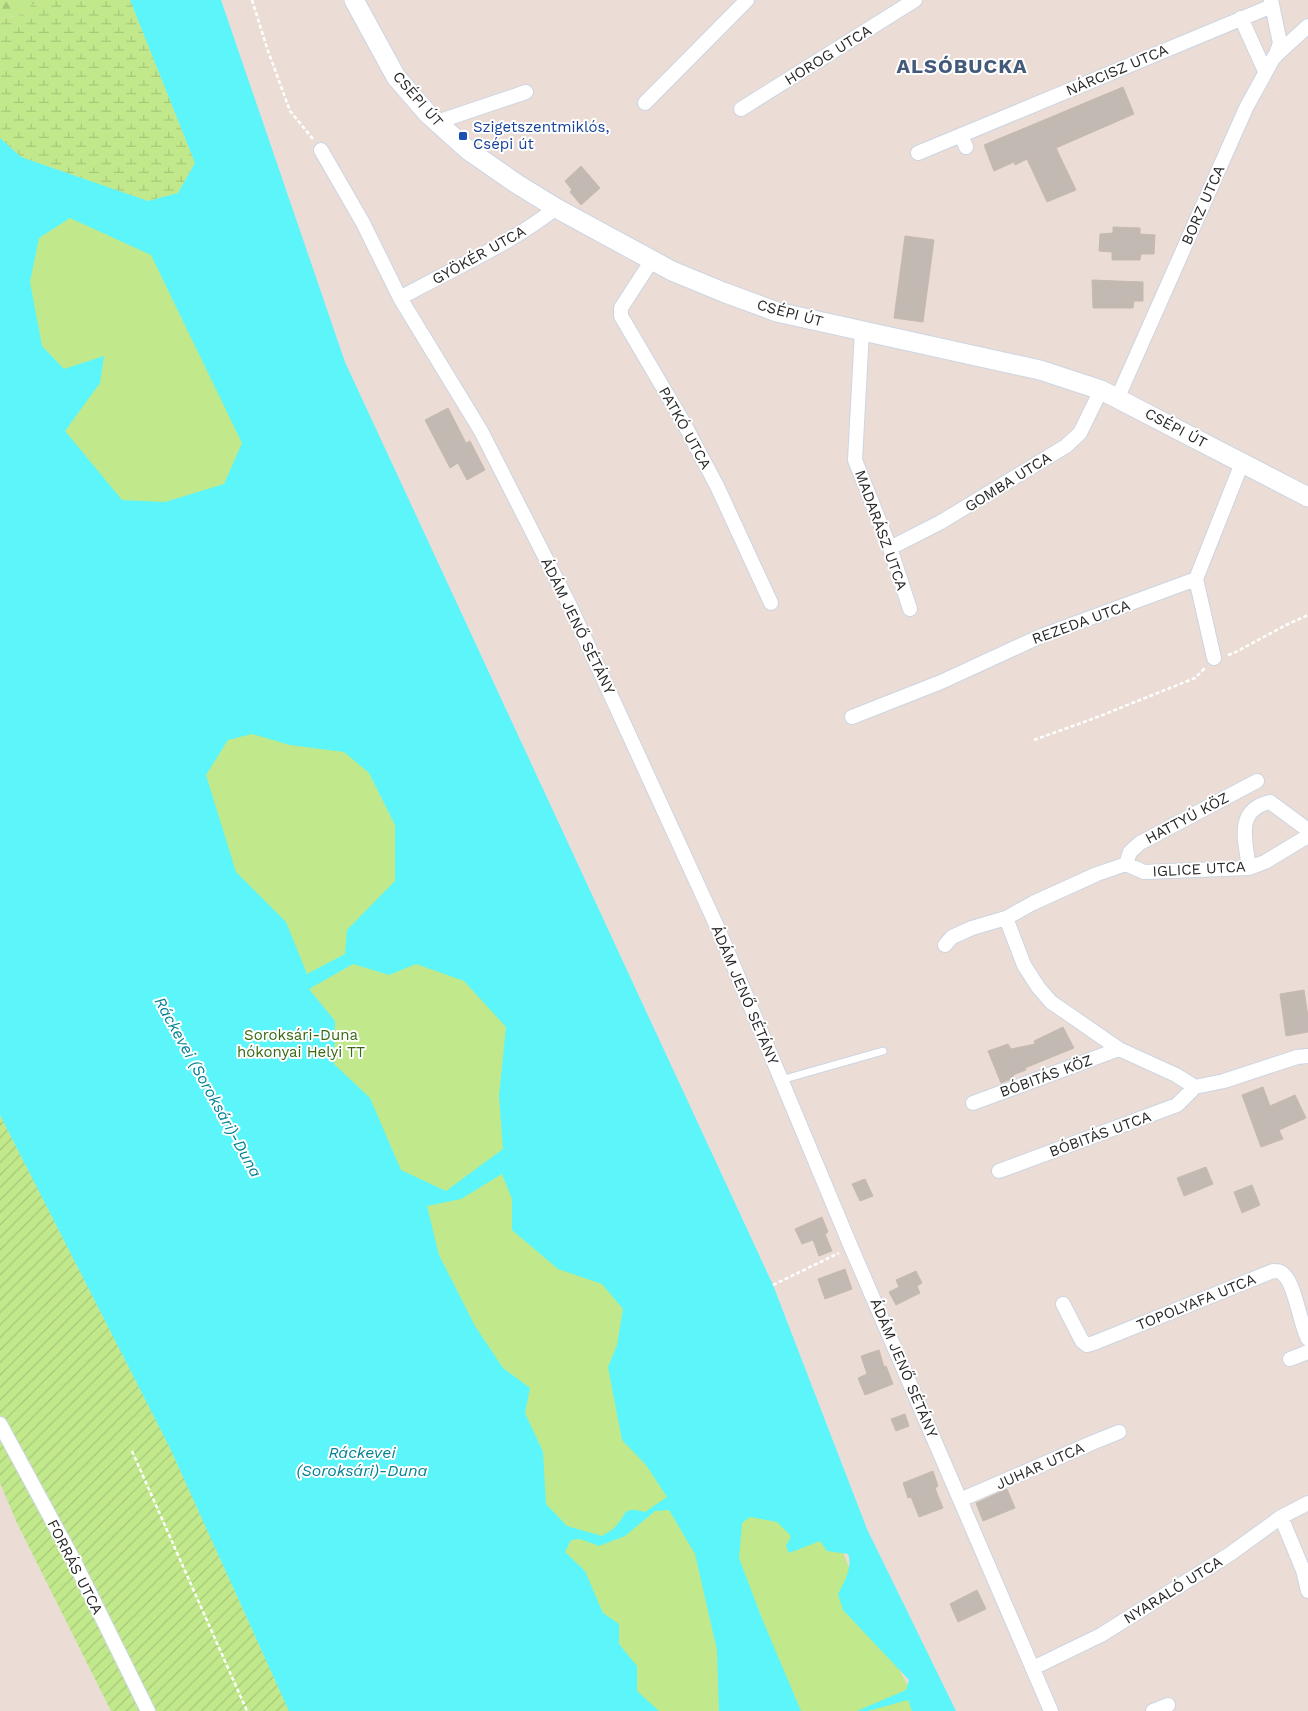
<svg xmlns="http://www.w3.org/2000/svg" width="1308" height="1711" font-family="'Work Sans',sans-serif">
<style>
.forest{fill:url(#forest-firs)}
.wetland{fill:url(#wetland-marsh)}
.park{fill:#c1e98c}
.garden{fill:url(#garden-furrows)}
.water{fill:#5cf5fa;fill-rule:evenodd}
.building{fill:#c2b9b3;stroke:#c6b9b0}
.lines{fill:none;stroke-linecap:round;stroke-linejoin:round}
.lane-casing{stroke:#cbd5e2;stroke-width:9}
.street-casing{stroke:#cbd5e2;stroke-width:16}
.secondary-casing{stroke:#cbd5e2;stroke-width:21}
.path{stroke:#fff;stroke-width:2.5;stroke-dasharray:4 2.5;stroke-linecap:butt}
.lane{stroke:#fff;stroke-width:7}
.street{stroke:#fff;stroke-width:14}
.secondary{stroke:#fff;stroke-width:19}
.transit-dot{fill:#1a4fb4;stroke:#fff;stroke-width:2}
.labels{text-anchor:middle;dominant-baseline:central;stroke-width:4;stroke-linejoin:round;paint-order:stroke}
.street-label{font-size:15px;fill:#272727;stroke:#fff}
.transit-label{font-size:15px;fill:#164399;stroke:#fff;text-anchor:start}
.park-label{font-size:15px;fill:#386812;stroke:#fff}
.water-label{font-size:16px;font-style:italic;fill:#028293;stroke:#fff}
.district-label{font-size:20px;font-weight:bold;letter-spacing:1px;fill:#445a7b;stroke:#fff}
</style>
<defs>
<pattern id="forest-firs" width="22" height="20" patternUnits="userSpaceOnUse" patternTransform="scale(1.25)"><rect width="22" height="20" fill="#c1e98c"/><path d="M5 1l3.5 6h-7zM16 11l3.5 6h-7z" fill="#a6c879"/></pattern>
<pattern id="wetland-marsh" width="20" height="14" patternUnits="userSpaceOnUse" patternTransform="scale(1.25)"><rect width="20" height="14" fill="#c1e98c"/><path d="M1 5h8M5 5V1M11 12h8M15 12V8" fill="none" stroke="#a6c879"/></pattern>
<pattern id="garden-furrows" width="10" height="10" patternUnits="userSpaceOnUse" patternTransform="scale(1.25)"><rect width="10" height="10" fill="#c1e98c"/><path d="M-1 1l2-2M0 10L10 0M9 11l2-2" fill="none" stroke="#a6c879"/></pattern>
</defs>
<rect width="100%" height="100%" fill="#ebddd6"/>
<!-- forest -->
<path class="forest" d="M0,0H38L22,15L0,18Z"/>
<!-- wetland -->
<path class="wetland" d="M38,0H130L195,163L178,193L148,201L21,157L0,138V18L22,15Z"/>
<!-- park -->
<path class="park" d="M130,0H221L337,392L741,1290L857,1588L921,1711H289L170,1448L0,1115V138L21,157L148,201L178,193L195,163Z"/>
<!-- garden -->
<path class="garden" d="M0,1115L170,1448L289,1711H111L17,1523L0,1483Z"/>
<!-- water -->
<path class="water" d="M130,0H221L345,362L773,1285L867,1529L956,1711H912L908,1700L868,1711H857L906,1690L909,1680L843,1610L838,1594C844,1582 853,1567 848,1554L827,1551L820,1541L789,1553L786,1546L791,1536L777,1522L750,1517L742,1523L739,1558L761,1616L801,1711H719L717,1650L695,1554L669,1510L655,1511L625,1536L599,1546L580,1539L571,1540L565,1552L585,1571L603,1613L619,1624V1644L637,1666V1691L659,1711H289L170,1448L0,1115V138L21,157L148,201L178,193L195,163ZM70,218L151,255L242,443L224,484L165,502L122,500L65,431L100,383L104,356L64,369L42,346L30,282L39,238ZM252,734L290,745L344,752L369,773L395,825V881L347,930L345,954L307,974L286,922L236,872L206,775L228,740ZM353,964L389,975L416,964L464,981L506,1027L499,1096L503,1149L446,1191L401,1170L370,1098L334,1064L335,1021L309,989ZM502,1174L512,1199V1230L558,1269L602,1284L623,1309L617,1345L608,1367L622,1440L646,1465L667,1497L645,1512C621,1507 629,1512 616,1526C613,1530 606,1533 602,1536L567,1526L546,1504L543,1452L525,1413L530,1388L503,1368L475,1326L439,1255L427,1206L461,1199Z"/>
<!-- building -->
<path class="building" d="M1123,87L1134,114L1056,148L1076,190L1047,202L1027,159L1015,165L1014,162L994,171L984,145Z
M581,166L600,188L581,205L570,192L572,190L565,181Z
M1113,227L1140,228V234L1155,235L1154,254H1141L1140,260H1112V252L1099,251L1100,234L1113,233Z
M905,236L934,240L923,322L894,318Z
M1092,280L1143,282V301H1134L1133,308H1093Z
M448,408L466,443L470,441L485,470L467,480L458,463L450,468L425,420Z
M1304,990L1308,1017V1032L1286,1036L1280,994Z
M1063,1027L1074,1048L1025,1068L1026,1070L1013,1075L1014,1078L1001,1083L988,1051L1008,1044L1011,1049L1035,1044L1034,1041Z
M1263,1087L1270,1106L1295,1095L1306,1118L1279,1130L1283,1139L1261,1147L1242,1095Z
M1206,1167L1213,1184L1184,1196L1177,1178Z
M865,1179L873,1196L860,1201L852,1184Z
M1252,1185L1260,1205L1242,1213L1234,1192Z
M822,1217L828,1232L825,1234L832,1251L819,1256L813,1240L802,1244L795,1229Z
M845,1269L852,1289L825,1299L818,1279Z
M916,1271L922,1283L917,1286L920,1293L896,1305L889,1292L899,1287L896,1280Z
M879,1350L884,1367L886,1366L893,1384L865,1395L858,1378L867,1374L861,1356Z
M905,1414L909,1426L896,1431L891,1419Z
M933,1471L938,1486L935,1488L943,1508L919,1517L911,1497L908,1498L903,1483Z
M1007,1489L1015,1508L983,1521L976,1503Z
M977,1590L986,1609L958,1622L950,1604Z"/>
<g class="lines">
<defs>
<path id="lane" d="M781,1080L883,1051"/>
<path id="street" d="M1271,0L1280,43L1275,57
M1241,18L1265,71
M645,103L747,0
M741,109L915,0
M437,122L526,92
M961,135L966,147
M321,150L363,223L400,298L481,431L569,604L719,931L851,1247L1051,1711
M918,153L1272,6
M652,260L621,308V316L682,420L717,486L771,603
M400,298C452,269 509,245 556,208
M862,331L855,460L890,548L910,609
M1118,397L1246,108L1274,57L1308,26
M890,548L941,522L1066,446L1080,433L1101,390
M1196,579L1214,658
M852,717L941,682L1041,636L1196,579L1242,463
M1126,864L1130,852L1140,843L1257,781
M1249,868C1246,842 1234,810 1270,802L1308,830
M1006,918L1024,965L1038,987L1051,1002L1119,1049L1176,1075L1195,1087L1224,1081L1297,1057L1308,1056
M945,945L952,937L972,928L1006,918L1033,903L1097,874L1126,864L1144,872L1249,868L1265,862L1308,836
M973,1103L1119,1049
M999,1171L1177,1105L1195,1087
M1063,1304L1082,1341L1087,1345L1094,1343L1273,1271C1278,1271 1281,1271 1284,1275C1295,1284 1300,1324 1308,1339
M1290,1359L1308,1352
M0,1424L73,1559L148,1711
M960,1500L1094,1442L1119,1432
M1281,1517L1303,1570L1308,1591
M1033,1668L1101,1635L1230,1554L1281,1517L1308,1503
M1153,1711L1168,1705"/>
<path id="secondary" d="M354,0L396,77L428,114L468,150L517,184L556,208L672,271L723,292L777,312L1040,370L1101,390L1308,497"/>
</defs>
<!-- lane casing -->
<use href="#lane" class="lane-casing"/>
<!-- street casing -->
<use href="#street" class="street-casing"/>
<!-- secondary casing -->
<use href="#secondary" class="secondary-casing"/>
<!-- path -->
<path class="path" d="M252,0L267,48L290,111L313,139
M1228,655L1234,653L1286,625L1308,615
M1034,740L1095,718L1195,678L1205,668
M773,1285L839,1253
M132,1451L247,1711"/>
<!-- lane -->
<use href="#lane" class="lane"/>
<!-- street -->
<use href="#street" class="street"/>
<!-- secondary -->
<use href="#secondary" class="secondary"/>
</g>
<!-- markers -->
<rect class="transit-dot" x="458" y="131" width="10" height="10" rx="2.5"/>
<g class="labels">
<!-- street labels -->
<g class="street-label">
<text transform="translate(828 55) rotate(-32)">HOROG UTCA</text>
<text transform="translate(1117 70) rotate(-23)">NÁRCISZ UTCA</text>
<text transform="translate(418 99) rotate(49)">CSÉPI ÚT</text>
<text transform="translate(1203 205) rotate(-66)">BORZ UTCA</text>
<text transform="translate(479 255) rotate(-29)">GYÖKÉR UTCA</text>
<text transform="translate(790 313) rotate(15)">CSÉPI ÚT</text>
<text transform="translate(685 428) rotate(61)">PATKÓ UTCA</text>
<text transform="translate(1176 428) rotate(28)">CSÉPI ÚT</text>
<text transform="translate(1008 482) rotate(-32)">GOMBA UTCA</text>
<text transform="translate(881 530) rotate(70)">MADARÁSZ UTCA</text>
<text transform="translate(1081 622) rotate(-20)">REZEDA UTCA</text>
<text transform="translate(578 626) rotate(64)">ÁDÁM JENŐ SÉTÁNY</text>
<text transform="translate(1187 818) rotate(-28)">HATTYÚ KÖZ</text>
<text transform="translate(1199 869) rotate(-3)">IGLICE UTCA</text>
<text transform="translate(745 995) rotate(67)">ÁDÁM JENŐ SÉTÁNY</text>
<text transform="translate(1046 1076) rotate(-20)">BÓBITÁS KÖZ</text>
<text transform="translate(1100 1134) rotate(-20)">BÓBITÁS UTCA</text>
<text transform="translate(1196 1302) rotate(-22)">TOPOLYAFA UTCA</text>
<text transform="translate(904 1368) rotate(67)">ÁDÁM JENŐ SÉTÁNY</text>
<text transform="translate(1040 1466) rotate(-24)">JUHAR UTCA</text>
<text transform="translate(75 1567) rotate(63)">FORRÁS UTCA</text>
<text transform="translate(1173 1590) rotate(-32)">NYARALÓ UTCA</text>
</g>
<!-- transit labels -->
<g class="transit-label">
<text x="473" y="127">Szigetszentmiklós,<tspan x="473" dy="17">Csépi út</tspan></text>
</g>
<!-- park labels -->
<g class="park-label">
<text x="301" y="1035">Soroksári-Duna<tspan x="301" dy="17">hókonyai Helyi TT</tspan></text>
</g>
<!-- water labels -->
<g class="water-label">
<text transform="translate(208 1087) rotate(61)">Ráckevei (Soroksári)-Duna</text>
<text x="362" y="1452">Ráckevei<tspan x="362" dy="18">(Soroksári)-Duna</tspan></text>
</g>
<!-- district labels -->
<g class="district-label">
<text x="962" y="66">ALSÓBUCKA</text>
</g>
</g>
</svg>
